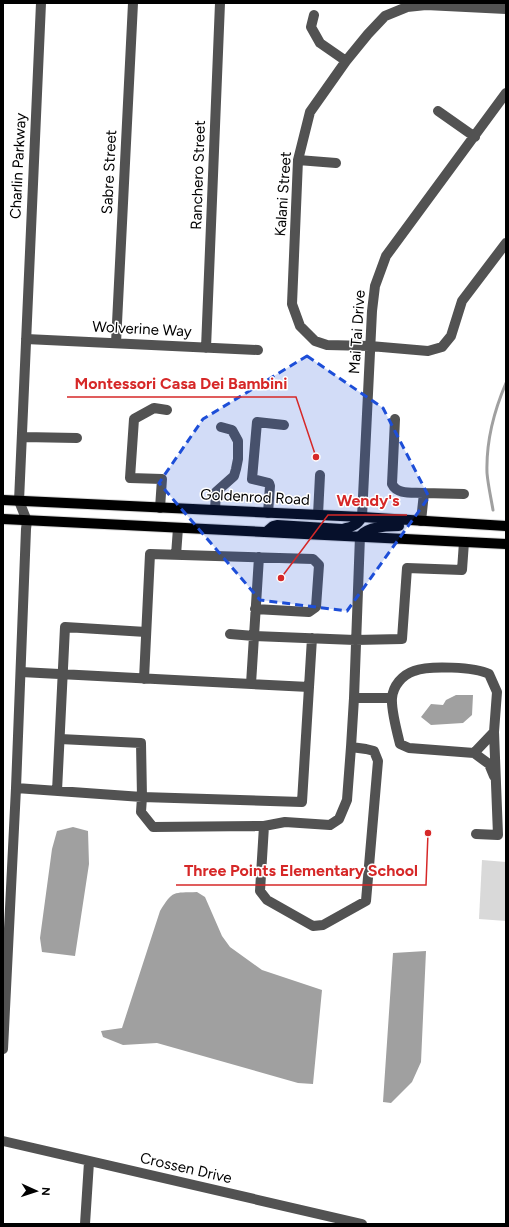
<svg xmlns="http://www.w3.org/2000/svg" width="509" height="1227" font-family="Figtree,sans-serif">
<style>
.garden{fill:#d9d9d9}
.water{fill:#a0a0a0}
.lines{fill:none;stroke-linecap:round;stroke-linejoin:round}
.stream{stroke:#a0a0a0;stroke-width:3}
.major-casing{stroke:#dbdbdb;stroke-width:12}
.minor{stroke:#525252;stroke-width:10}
.major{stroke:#000;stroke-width:10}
.marked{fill:#1d4ed8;fill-opacity:0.2;stroke:#1d4ed8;stroke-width:3;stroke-dasharray:8 5;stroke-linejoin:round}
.labels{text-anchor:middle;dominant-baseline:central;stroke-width:3;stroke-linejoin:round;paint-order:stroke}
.street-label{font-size:15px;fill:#000;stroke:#fff}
.leader{fill:none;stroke:#d62828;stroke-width:1.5}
.callout-dot{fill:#d62828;stroke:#fff;stroke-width:1.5}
.callout-label{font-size:16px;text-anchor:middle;font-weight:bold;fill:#d62828;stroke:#fff;stroke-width:3;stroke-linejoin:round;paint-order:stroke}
</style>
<rect width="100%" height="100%" fill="#fff"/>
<!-- garden -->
<path class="garden" d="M482,860L506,862V921L479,919Z"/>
<!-- water -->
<path class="water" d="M456,695H473L472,715L463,723L431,725L421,717L431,704L443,705L446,700Z
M73,827L88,831L89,864L75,956L42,952L40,938L52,849L57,831Z
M197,892L205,897L222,936L230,947L262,970L322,990L313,1084L298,1083L157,1043L123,1045L103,1037L101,1031L122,1028L160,911C173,890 173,893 197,892Z
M426,951L421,1062L412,1082L391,1103L383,1102L393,953Z"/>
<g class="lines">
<!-- stream -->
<path class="stream" d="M493,510C491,498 488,485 487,473C486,443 494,411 506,383"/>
<defs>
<path id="major" d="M3,500L362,517L506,526
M3,519L506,544
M266,532L273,526L277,525L342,529C351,527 357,526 362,517
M360,536C368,526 388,526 399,526"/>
</defs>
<!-- major casing -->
<use href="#major" class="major-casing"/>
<!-- minor -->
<path class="minor" d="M506,9L426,5L407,7L385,16L368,34L346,61L310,112L298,160L292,304L300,326L315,341L327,345L370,346L428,351L442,347L451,336L462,301L506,243
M314,15L311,27L320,43L346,61
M438,111L475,137
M298,160L336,163
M26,339L258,350
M116,343L133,3
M206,348L220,3
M395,419L392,484C397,495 413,492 424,493
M23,437L77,438
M160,508L162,479L130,478L134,419L154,408L167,410
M215,510L216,492L234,476L236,469L238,459V441L232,430L221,427
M268,513L270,486L269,483L252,479L257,422L284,425
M318,515L320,475
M362,517L372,311L375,286L386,256L506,93
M421,521L424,493L464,494
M360,536L354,698H392
M176,555L178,528
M259,557L254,636L355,640L402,639L407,568L462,570L464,542
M230,634L254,636L251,684
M21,672L309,687L312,638
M144,679L150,554L313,559L319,565L316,607L309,612L255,609
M60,739L141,743L142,797L141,812L153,827L264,826L260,891L267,900L313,926L323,925L366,901L378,761L374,751L366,749L351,747L354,698
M474,753L489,764L494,776
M16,788L142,797L302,802L309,687
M57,791L65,627L146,632
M264,826L285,822L330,825L339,819L347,800L351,747
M476,834L498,835L494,732L497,692L489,674C475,667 429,665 414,671C402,675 393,686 392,698C391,710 397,732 400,744L409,748L474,753L494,732
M3,1049L16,788L26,529L27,521L19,501L41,3
M3,1141L362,1224
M85,1224L89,1162"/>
<!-- major -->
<use href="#major" class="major"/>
</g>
<!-- marked area -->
<path class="marked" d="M307,356L383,408L429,497L347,611L260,600L159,483L203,419Z"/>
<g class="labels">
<!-- street labels -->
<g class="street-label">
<text transform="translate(18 166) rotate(-87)">Charlin Parkway</text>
<text transform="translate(109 172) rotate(-87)">Sabre Street</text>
<text transform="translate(198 175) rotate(-88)">Ranchero Street</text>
<text transform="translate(283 194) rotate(-86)">Kalani Street</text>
<text transform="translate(142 329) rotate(3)">Wolverine Way</text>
<text transform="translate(357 332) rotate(-86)">Mai Tai Drive</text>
<text transform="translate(255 497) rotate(3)">Goldenrod Road</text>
<text transform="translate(186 1168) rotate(13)">Crossen Drive</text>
</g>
</g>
<!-- callouts -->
<path class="leader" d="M316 457L296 397H67M281 578L328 515H407M428 833L426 885H176"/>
<g class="callout-dot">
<circle cx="316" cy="457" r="4"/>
<circle cx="281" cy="578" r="4"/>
<circle cx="428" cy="833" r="4"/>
</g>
<g class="callout-label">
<text x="181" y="389">Montessori Casa Dei Bambini</text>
<text x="368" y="506">Wendy's</text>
<text x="301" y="876">Three Points Elementary School</text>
</g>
<!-- border -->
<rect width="509" height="1227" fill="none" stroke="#000000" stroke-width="8"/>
<!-- north arrow -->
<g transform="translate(36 1191) rotate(93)" stroke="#ffffff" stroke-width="3" paint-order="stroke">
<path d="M0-3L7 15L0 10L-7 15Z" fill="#000000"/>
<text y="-6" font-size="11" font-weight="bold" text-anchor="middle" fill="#000000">N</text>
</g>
</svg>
